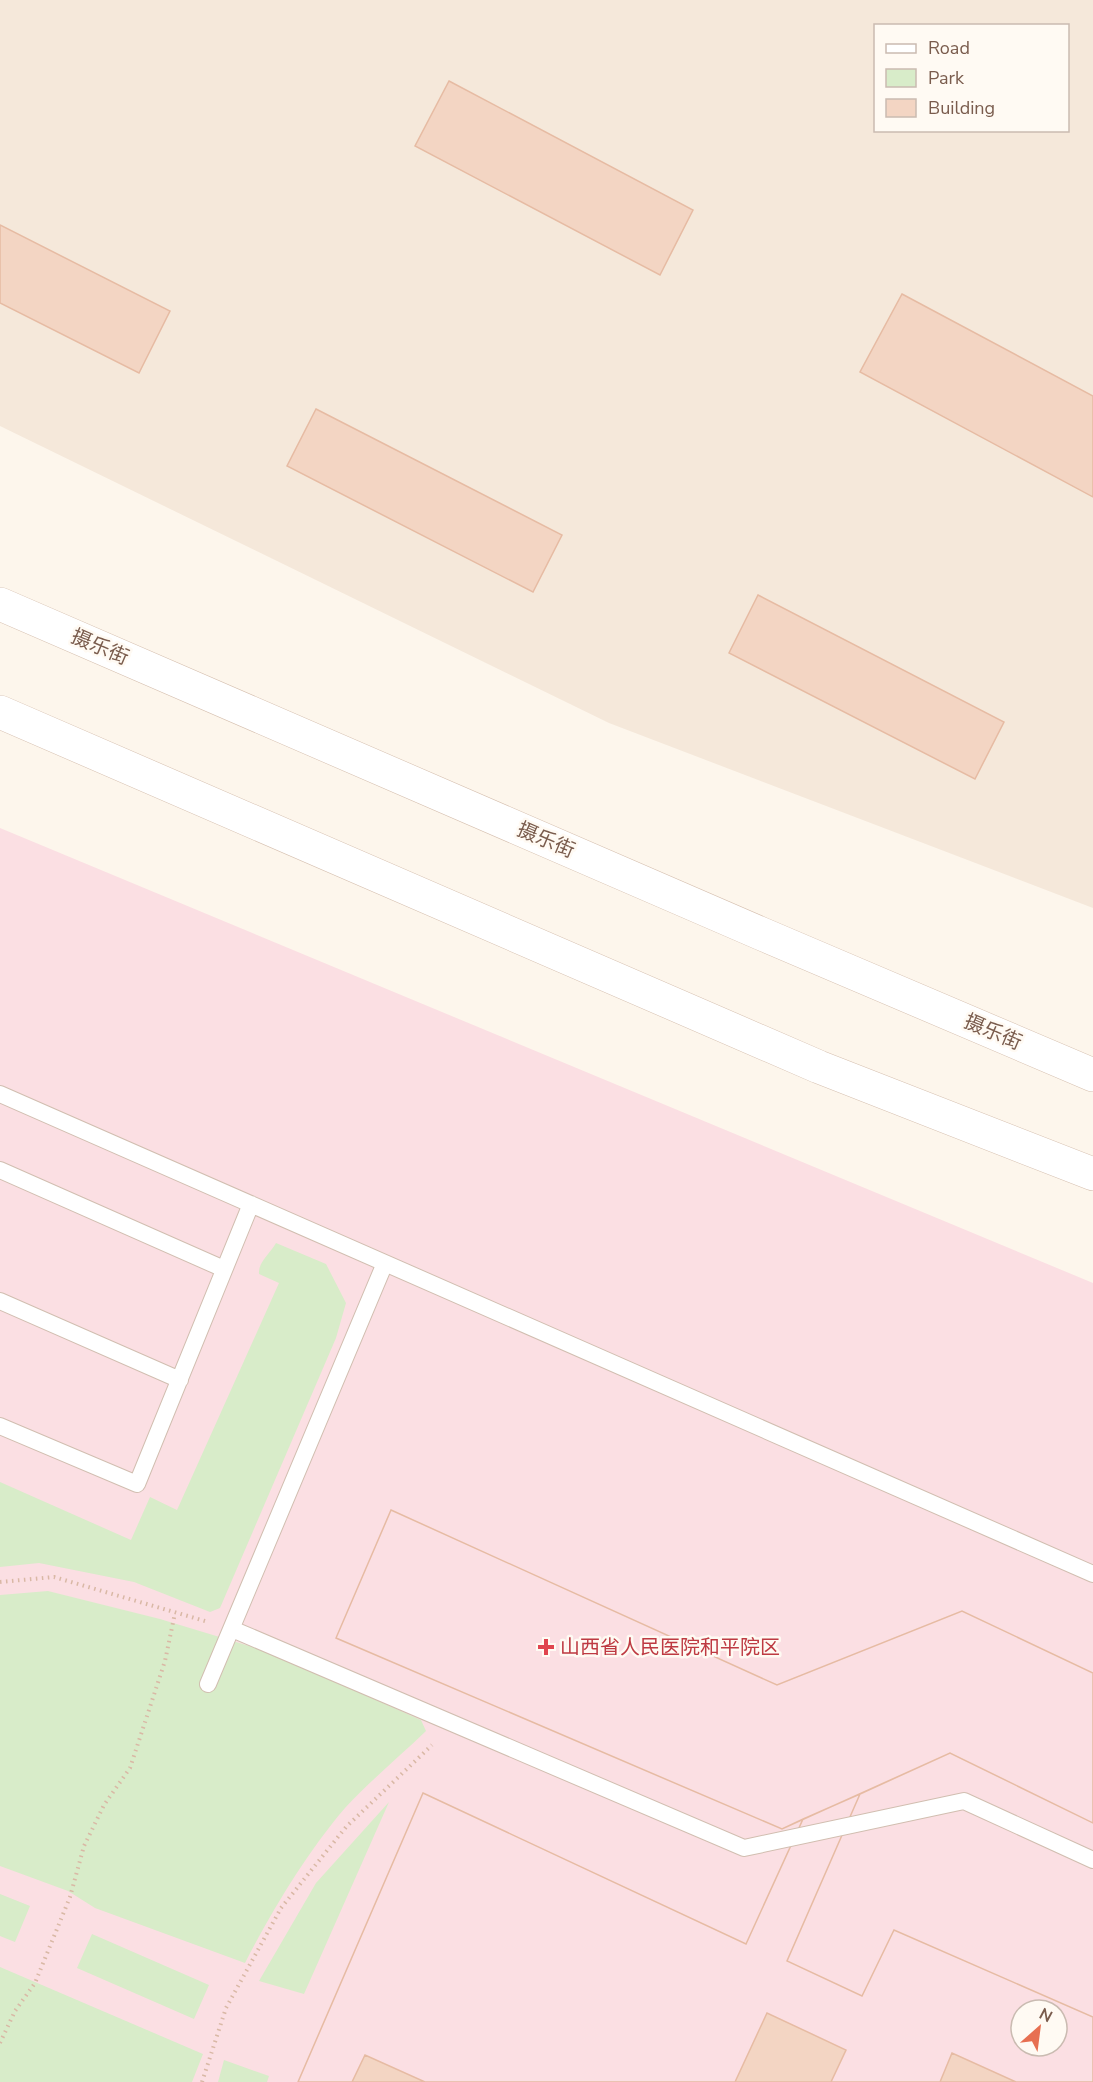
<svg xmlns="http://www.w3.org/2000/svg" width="1093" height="2082" font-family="'Nunito Sans','Noto Sans SC',sans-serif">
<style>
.residential{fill:#f5e8da;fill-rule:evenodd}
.medical{fill:#fbdfe3;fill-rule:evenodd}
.green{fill:#d8ecc9}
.building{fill:#f3d5c3;stroke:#e6bba3;stroke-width:1.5;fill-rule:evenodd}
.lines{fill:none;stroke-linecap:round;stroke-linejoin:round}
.lane-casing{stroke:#d1beb0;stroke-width:18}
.secondary-casing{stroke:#d6c0b0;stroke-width:34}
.path{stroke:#d9b8a5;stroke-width:4;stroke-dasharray:1.5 4.5;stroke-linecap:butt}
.lane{stroke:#fff;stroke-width:16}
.secondary{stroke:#fff;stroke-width:33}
.health-dot{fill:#e0444e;stroke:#fffaf3;stroke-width:2}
.labels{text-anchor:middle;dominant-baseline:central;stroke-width:5;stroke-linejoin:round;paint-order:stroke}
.street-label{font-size:20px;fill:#7a5c4d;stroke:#fffaf3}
.health-label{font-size:20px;fill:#be3a42;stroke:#fffaf3;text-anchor:start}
</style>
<rect width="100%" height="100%" fill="#fdf6ec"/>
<!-- residential -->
<path class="residential" d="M0,0H1093V908L609,723L0,426ZM876,26H1068V130H876Z"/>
<!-- medical -->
<path class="medical" d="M0,828L1093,1283V2082H0ZM1021,2010H1057V2046H1021Z"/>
<!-- green -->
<path class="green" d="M276,1243L326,1264L346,1303L336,1338L220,1608L210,1612L134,1582L39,1563L0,1567V1482L131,1540L150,1497L177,1510L279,1283L259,1274C258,1262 270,1254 276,1243Z
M48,1591L160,1619L269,1652L421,1720L426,1731C399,1757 370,1781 345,1808C308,1851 271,1912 245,1963L95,1908L68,1891L0,1866V1595Z
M389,1802L304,1994L259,1981L316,1883Z
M0,1894L30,1906L15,1942L0,1936Z
M92,1934L209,1985L194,2019L77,1968Z
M0,1967L203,2054L192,2082H0Z
M224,2060L269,2076L267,2082H218Z"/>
<!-- building -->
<path class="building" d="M449,81L693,210L660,275L415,146Z
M0,225L170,311L139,373L0,303Z
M902,294L1093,396V497L860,372Z
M316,409L562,535L533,592L287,466Z
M758,595L1004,722L975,779L729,653Z
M391,1510L777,1685L962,1611L1093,1673V1823L950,1753L860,1794L787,1961L862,1996L894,1930L1093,2017V2082H1016L952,2053L940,2082H831L846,2050L767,2013L735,2082H425L365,2055L352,2082H298L423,1793L746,1944L803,1819L782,1829L336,1638ZM1021,2010H1057V2046H1021Z
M391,1510L777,1685L962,1611L1093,1673V1823L950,1753L782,1829L336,1638Z
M423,1793L746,1944L803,1819L860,1794L787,1961L862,1996L894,1930L1093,2017V2082H298ZM1021,2010H1057V2046H1021Z"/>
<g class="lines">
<defs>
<path id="lane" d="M0,1094L1093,1574
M0,1170L224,1269
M0,1301L180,1380
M0,1426L137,1484L251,1204
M232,1629L744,1848L964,1801L1093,1860
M208,1684L385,1263"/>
<path id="secondary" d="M0,604L762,934L1093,1075
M0,712L819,1067L1093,1174"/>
</defs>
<!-- lane casing -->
<use href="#lane" class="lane-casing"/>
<!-- secondary casing -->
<use href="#secondary" class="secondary-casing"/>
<!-- path -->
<path class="path" d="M0,1582L54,1577L205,1621
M0,2043L15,2011L35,1983L70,1897L84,1846L104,1805L130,1768L165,1661L175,1613
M202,2082L226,2008L281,1908L346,1827L432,1745"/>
<!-- lane -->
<use href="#lane" class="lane"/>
<!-- secondary -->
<use href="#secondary" class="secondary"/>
</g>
<!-- markers -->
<path class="health-dot" d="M543 1638h6v6h6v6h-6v6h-6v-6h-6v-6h6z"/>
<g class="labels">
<!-- street labels -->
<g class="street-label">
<text transform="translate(100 647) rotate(23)">摄乐街</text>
<text transform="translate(546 840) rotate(23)">摄乐街</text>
<text transform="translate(993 1032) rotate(23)">摄乐街</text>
</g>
<!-- health labels -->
<g class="health-label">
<text x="560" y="1647">山西省人民医院和平院区</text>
</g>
</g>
<!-- legend -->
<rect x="874" y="24" width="195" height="108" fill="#fffaf3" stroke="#cabbb1" stroke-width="1.5"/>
<rect x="886" y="44" width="30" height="9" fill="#ffffff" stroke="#cabbb1" stroke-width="1.5"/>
<text x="928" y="54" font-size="18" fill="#7a5c4d">Road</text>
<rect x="886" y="69" width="30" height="18" fill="#d8ecc9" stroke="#cabbb1" stroke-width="1.5"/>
<text x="928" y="84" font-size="18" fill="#7a5c4d">Park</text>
<rect x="886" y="99" width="30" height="18" fill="#f3d5c3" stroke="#cabbb1" stroke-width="1.5"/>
<text x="928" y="114" font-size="18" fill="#7a5c4d">Building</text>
<!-- north arrow -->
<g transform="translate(1039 2028) rotate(28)"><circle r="28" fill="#fffaf3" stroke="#cabbb1" stroke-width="1.5"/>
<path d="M0-4.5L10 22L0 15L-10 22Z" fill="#e76f51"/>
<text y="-9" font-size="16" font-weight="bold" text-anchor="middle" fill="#7a5c4d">N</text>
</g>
</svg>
